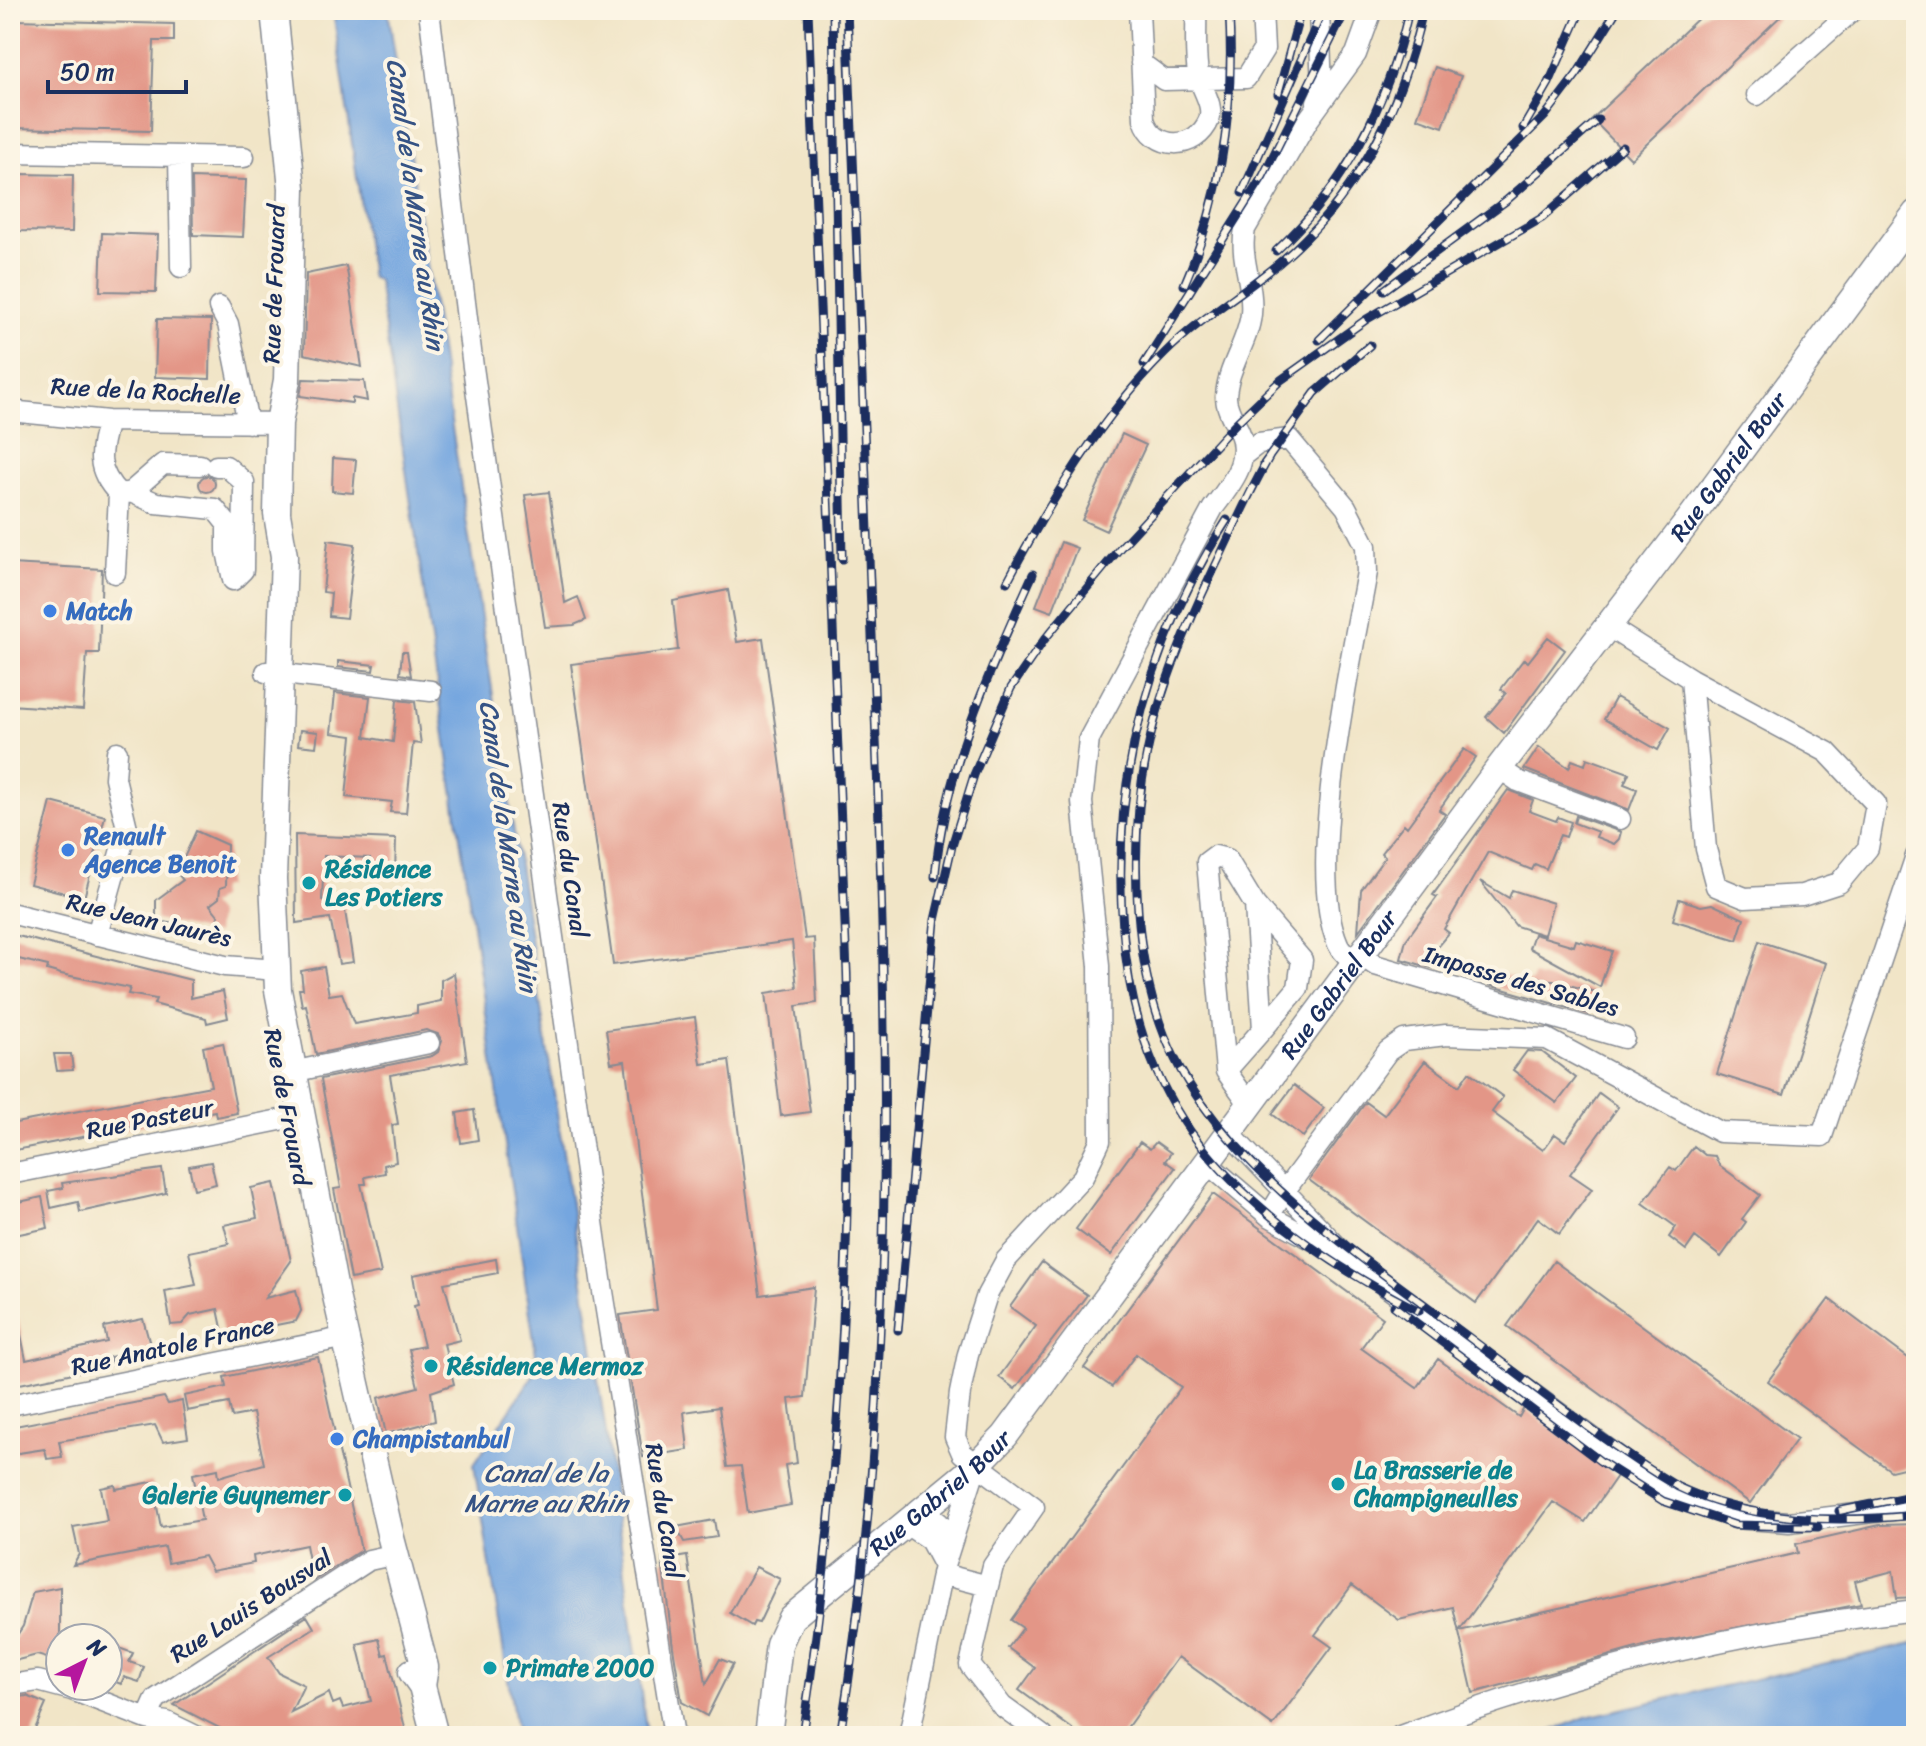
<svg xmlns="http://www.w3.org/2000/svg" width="1926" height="1746" font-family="Sriracha,sans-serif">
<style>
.water{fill:#74a6df;stroke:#486a9e;stroke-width:2}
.building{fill:#e39687}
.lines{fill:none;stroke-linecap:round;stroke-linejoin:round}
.minor-casing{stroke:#868a92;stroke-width:23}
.major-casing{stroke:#868a92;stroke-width:29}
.minor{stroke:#fff;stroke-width:20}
.major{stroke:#fff;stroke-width:26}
.rail-casing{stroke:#1b2f5e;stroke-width:9}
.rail{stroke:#fcf5e5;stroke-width:6;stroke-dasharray:18;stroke-linecap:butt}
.shop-dot{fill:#3f7fe0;stroke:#fcf5e5;stroke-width:3}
.culture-dot{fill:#0f9aa8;stroke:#fcf5e5;stroke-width:3}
.labels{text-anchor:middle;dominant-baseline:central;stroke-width:8;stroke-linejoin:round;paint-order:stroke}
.street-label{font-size:24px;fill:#1b2f5e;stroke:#fcf5e5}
.shop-label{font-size:24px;font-weight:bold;fill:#366cbe;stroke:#fcf5e5;text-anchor:start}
.culture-label{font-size:24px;font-weight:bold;fill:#0d838f;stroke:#fcf5e5;text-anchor:start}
.water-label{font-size:26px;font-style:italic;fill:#365385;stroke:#fcf5e5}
</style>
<rect width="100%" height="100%" fill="#fcf5e5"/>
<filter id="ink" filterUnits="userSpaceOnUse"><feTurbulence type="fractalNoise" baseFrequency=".0125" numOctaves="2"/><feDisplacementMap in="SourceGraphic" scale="16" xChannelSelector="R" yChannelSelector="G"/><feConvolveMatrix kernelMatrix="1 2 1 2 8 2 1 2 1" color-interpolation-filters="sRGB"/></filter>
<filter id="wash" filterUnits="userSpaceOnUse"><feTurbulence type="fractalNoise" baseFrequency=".006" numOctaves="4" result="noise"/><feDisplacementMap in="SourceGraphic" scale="32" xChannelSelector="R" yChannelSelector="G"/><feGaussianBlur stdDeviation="1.8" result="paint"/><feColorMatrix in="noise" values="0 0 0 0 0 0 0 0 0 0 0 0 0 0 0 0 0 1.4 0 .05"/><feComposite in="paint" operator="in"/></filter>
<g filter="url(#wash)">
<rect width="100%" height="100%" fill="#f1e5c7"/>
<!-- water -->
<path class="water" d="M333,10H388L605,1426L647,1736H517L474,1464L538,1368L378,280L371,277Z
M1916,1643V1736H1539L1586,1717Z"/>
<g id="blocks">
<!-- building -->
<path class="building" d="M1707,10H1787L1631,159L1592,119Z
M14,20L174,24V41H154L151,131L11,128Z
M1435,67L1461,76L1443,127L1417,118Z
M18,174L73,175L72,232L16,231Z
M192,178L246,180L243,237L193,235Z
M102,233L158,235L156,292L100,291Z
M346,266L348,276L362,367L304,354L306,274Z
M157,319L211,320L210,379L155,377Z
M303,379L364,381L367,401L352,398V403L300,396Z
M1122,434L1146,445L1106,531L1082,520Z
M333,458L356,460L353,493L332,491Z
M199 484a8 8 0 1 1 16 0a8 8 0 1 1-16 0Z
M549,492L565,603L578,597L586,620L574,625L545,627L525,495Z
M328,540L355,544L346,618L329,616L331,593L323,592Z
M1061,542L1077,548L1052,612L1036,606Z
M10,564L102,569L99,653H87L83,710L10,705Z
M728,590L737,642L763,638L805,939L814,938L817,1003L796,1006L810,1112L781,1116L766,993L797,988L792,941L613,965L571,664L678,650L673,601Z
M1548,637L1565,650L1504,733L1486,717L1506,693L1501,689L1524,659L1528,662Z
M402,652H407L411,676L400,674Z
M338,661L374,665L373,671L338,667Z
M335,693L370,697L365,737L393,742L397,700L415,702L421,744L413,743L406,813L390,812L392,802L346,797L352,736L331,733Z
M1616,697L1670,728L1658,750L1604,719Z
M300,730L318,732L316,747L298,745Z
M1539,747L1569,768L1572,760L1585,765L1587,758L1629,773L1624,784L1637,789L1629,810L1524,769Z
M1464,749L1476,757L1439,810L1445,814L1358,932L1361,890L1385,857L1381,853L1404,824L1407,827Z
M1508,790L1533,800L1529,811L1556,821L1558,817L1571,822L1566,837L1560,835L1546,869L1535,864L1532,870L1488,852L1444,929L1449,933L1437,947L1432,968L1401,959L1406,940L1437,897L1433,895Z
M51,802L105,816L84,898L30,884Z
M1576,816L1621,832L1619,839L1614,844L1596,837L1598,832L1574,823Z
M196,831L227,845L226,886L220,888L219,898L210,905L218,915L216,934L156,920V900L183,880L177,873Z
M295,835L396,839L395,874H370V858L324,856L322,900L343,898L353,962L339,964L330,918L296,923Z
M1480,881L1509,898L1512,890L1553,903L1544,935L1516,926Z
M1679,899L1701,906L1712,904L1744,919L1737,940L1673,920Z
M10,934L191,980V998L223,991L228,1018L207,1023L206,1018L154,1004L156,999L128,994L130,988L61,974L47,970L48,966L10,957Z
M1534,934L1574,946L1576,940L1612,951L1600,987L1529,948Z
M1759,941L1826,963L1784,1095L1717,1074Z
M324,967L329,995L342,993L354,1024L417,1013V1006L441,1001V980L454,973L467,1061L390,1075L398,1124L392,1125L396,1162L384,1165L385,1173L365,1177L366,1184H361L381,1273L351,1279L334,1189L341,1188L321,1079L432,1056L438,1052L442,1041L438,1034L426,1030L316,1054L306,1005L302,1006L299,989H303L301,971Z
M1492,971L1531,983L1533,976L1596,992L1589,1014L1489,985Z
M695,1017L701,1064L729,1060L760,1295L814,1287L805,1397L789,1399L797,1463L785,1465L791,1505L748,1513L741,1466L727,1467L719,1407L684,1412L688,1450L643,1457L620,1315L657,1310L625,1061L611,1063L606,1030Z
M223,1043L237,1113L216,1117L215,1111L10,1151V1124L211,1086L203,1047Z
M1527,1051L1542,1052L1576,1078L1557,1103L1513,1070Z
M54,1054H71L73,1070L57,1071Z
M1425,1061L1459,1086L1469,1072L1503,1097L1492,1112L1543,1150L1555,1134L1565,1141L1599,1093L1618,1107L1570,1174L1592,1189L1559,1234L1538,1218L1476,1303L1309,1180L1366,1102L1384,1115Z
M1294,1085L1324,1108L1303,1137L1272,1114Z
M474,1110L478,1140L461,1143L457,1113Z
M1140,1142L1150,1149L1156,1142L1171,1153L1165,1161L1175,1168L1111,1255L1076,1229Z
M1694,1146L1705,1155L1715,1156L1719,1165L1760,1195L1742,1219L1746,1222L1721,1257L1695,1237L1686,1250L1669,1237L1676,1227L1643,1203L1670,1167L1676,1171Z
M211,1162L216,1184L194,1189L189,1166Z
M162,1169L166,1193L80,1212L78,1202L51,1208L48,1191L63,1188L62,1183Z
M274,1183L291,1261L265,1298L296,1290L301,1311L296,1321L251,1330L252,1337L225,1342L218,1309L190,1315L182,1324L171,1325L165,1291L196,1285L189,1252L229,1244L224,1225L257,1218L251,1188Z
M1213,1194L1383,1318L1361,1348L1417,1388L1438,1359L1519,1417L1524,1408L1617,1476L1585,1522L1553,1502L1459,1631L1798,1553L1796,1544L1880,1525L1916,1524V1597L1897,1598L1893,1571L1855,1581L1861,1604L1651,1644L1473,1693L1453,1607L1399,1620L1352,1585L1315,1635L1332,1647L1273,1726L1178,1657L1121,1736H1082L1019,1690L1035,1668L1008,1648L1023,1628L1011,1620L1181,1387L1136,1354L1112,1387L1084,1368Z
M42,1197L48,1228L10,1236V1204Z
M496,1259L498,1273L444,1283L460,1340L444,1344L454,1384L431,1392L435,1421L386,1434L378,1398L418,1387L409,1349L424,1346L414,1306L418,1305L413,1275Z
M1554,1261L1797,1439L1750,1503L1507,1326Z
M1042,1262L1087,1295L1015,1389L999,1377L1036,1326L1010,1307Z
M1829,1299L1916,1364V1465L1891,1471L1768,1381Z
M18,1319L26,1360L107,1342L104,1327L143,1319L151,1348L110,1357L112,1365L10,1386V1320Z
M318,1357L361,1550L313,1581L306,1545L253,1556L254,1563L212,1571L204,1556L168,1563L165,1547L73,1565L79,1554L73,1527L107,1521L101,1488L115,1485L116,1489L152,1482L161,1527L202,1520L193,1474L218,1469L219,1477L264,1464L253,1413L232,1417L229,1403L187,1411L184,1396L226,1387L224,1377Z
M164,1397L168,1404L182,1401L188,1438L163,1442L155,1425L59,1441L62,1457L47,1459L45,1449L12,1454L10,1427Z
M714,1520L717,1537L684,1542L676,1527Z
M687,1556L706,1684L720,1659L733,1664L707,1716L682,1702L673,1647L662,1560Z
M756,1567L780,1579L759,1623L754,1622L752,1626L730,1613Z
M60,1587V1662L37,1655L10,1662V1646L23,1626L33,1592Z
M307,1616L314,1628L268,1657L279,1673L304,1685L291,1712L329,1693L333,1704L340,1701L343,1708L371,1701L357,1644L379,1639L383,1655L387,1654L407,1736H235L174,1705Z
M116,1647L133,1653L129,1662L144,1667L139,1682L124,1677L121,1684L108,1679V1651L114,1653Z
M27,1696L46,1704L32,1736H17L19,1731L10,1727V1698Z"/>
</g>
</g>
<g filter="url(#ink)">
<use href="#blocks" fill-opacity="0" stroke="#868a92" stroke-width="2"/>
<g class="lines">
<defs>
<path id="minor" d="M429,10L473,367L601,1279L674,1736
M1139,10L1144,119C1153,151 1196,151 1209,120C1214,106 1203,91 1199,78C1194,58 1197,32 1196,10
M1141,63L1164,80L1246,78L1264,49L1262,10
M1757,95L1853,10
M1317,102L1322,91L1319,10
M10,153L244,157
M179,156L181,267
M219,307L228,324L248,423
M10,411L108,421L279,423
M108,421C99,452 95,469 119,494
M1242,456L1259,443L1289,439L1346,507L1366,546L1367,572C1352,658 1304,867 1338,944C1341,951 1349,957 1354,962
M216,466H226L244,482L243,570L233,580
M131,492L163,464L200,465
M115,573L119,494L131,492L156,503L215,509L227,524V551L233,580
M1607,626L1691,679L1827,752L1876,804L1868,848L1839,883L1802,895L1745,898L1716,886L1706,849L1691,679
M266,672L431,691
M1499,768L1518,781L1620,819
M1255,905L1302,960L1298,988L1263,1029
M10,913L225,966L277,970
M97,935L127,828L115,778L117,752
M1360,955L1375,965L1624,1038
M1226,1071L1263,1029L1255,905L1227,859L1215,856L1207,862L1226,1071L1250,1105
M292,1072L429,1043
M1207,1163L1269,1216L1351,1261L1229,1133
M10,1174L300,1116
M1269,1216L1283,1193L1388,1051L1404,1040L1446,1035L1547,1039L1720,1132L1822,1136L1916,856
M1351,1261L1660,1487L1734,1518L1789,1522L1916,1507
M10,1405L347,1337
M922,1511L939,1523L952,1541
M906,1524L930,1540L944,1566
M942,1574L988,1586L993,1566L1034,1507L962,1453L955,1437L960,1393L968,1354L987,1295L1006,1260L1083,1177L1100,1141L1099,966L1082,802L1089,739L1213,508C1230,486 1252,460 1239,431C1234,421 1226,408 1226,397C1227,367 1248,343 1251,314C1254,283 1239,259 1245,229L1308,120L1356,54L1372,10
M988,1586L970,1665L1002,1706L1043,1736
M10,1685L38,1681L72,1690L147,1719L167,1722L196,1736
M147,1719L156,1699L369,1560L396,1554
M909,1736L944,1566L976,1466
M1400,1736C1566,1673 1740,1630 1916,1610"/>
<g id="major">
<path d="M274,10L292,188L287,380L279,423L277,514L284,556L273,879L278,990L336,1296L391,1538L425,1667L422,1686"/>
<path d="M412,1672L422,1686L435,1736"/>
<path id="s1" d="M768,1736L779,1644L791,1618L976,1466L1005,1436L1499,768L1690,519L1916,213"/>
</g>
</defs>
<!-- minor casing -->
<use href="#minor" class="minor-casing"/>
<!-- major casing -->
<use href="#major" class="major-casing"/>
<!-- minor -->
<use href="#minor" class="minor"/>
<!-- major -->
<use href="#major" class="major"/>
<defs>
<path id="rail" d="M833,10L842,559
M1278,94L1301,10
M1523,128L1549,83L1581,10
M1242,193L1323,10
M1276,251C1347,185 1388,104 1409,10
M1184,285C1222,198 1235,105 1229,10
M1384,290L1507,200L1598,120
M1319,340L1545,116L1577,74L1617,10
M1144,364L1263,176L1346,10
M1271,454C1249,492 1232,532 1213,571C1156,690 1129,778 1138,911C1143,981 1160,1045 1201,1102C1265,1192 1356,1254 1444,1319C1521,1375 1596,1438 1678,1487C1752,1522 1836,1523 1916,1515
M1264,464L1315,393L1370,345
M1227,520C1147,645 1111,782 1123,929C1129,1008 1150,1079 1199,1143C1255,1215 1339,1270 1419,1311
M1007,582C1047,506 1104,413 1165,353C1200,318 1242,294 1279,263C1358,197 1401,109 1423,10
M935,877C945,769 989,671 1033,574
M1394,1306L1600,1461L1663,1501L1735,1525L1818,1527
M898,1330L935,920L952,846L974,775L1011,688L1044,640L1120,548L1235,424L1281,380L1367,319L1542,218L1623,147
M1839,1511L1916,1495
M802,1736C841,1483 853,1229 847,973L808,10
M840,1736C897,1389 888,1038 874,687C865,461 857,236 847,10"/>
</defs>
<!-- rail casing -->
<use href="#rail" class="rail-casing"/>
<!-- rail -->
<use href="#rail" class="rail"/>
</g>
</g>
<!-- markers -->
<g class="shop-dot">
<circle cx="50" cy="611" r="8"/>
<circle cx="68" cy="850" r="8"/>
<circle cx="337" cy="1439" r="8"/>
</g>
<g class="culture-dot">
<circle cx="309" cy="883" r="8"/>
<circle cx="431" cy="1366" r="8"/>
<circle cx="1338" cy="1484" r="8"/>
<circle cx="345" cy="1495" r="8"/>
<circle cx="490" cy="1668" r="8"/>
</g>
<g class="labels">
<!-- street labels -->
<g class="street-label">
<text transform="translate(274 284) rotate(-88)">Rue de Frouard</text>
<text transform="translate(146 391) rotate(3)">Rue de la Rochelle</text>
<text stroke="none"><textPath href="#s1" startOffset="1612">Rue Gabriel Bour</textPath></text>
<text transform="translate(570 870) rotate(82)">Rue du Canal</text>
<text transform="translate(149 920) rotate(13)">Rue Jean Jaurès</text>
<text transform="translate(1521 981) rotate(16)">Impasse des Sables</text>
<text stroke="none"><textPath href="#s1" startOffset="964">Rue Gabriel Bour</textPath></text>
<text transform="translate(287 1107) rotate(79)">Rue de Frouard</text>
<text transform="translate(150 1119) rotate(-11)">Rue Pasteur</text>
<text transform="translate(173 1346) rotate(-12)">Rue Anatole France</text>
<text stroke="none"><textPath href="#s1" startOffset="316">Rue Gabriel Bour</textPath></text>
<text transform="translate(664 1511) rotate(81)">Rue du Canal</text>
<text transform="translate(251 1606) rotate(-33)">Rue Louis Bousval</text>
</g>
<!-- shop labels -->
<g class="shop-label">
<text x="66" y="611">Match</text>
<text x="84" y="836">Renault<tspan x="84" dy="28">Agence Benoit</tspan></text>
<text x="353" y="1439">Champistanbul</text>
</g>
<!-- culture labels -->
<g class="culture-label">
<text x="325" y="869">Résidence<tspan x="325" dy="28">Les Potiers</tspan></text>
<text x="447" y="1366">Résidence Mermoz</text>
<text x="1354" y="1470">La Brasserie de<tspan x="1354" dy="28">Champigneulles</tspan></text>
<text x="329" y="1495" text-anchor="end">Galerie Guynemer</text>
<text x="506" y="1668">Primate 2000</text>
</g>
<!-- water labels -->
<g class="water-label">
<text transform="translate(416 204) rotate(82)">Canal de la Marne au Rhin</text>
<text transform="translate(509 846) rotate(82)">Canal de la Marne au Rhin</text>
<text x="546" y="1473">Canal de la<tspan x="546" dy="30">Marne au Rhin</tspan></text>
</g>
</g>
<!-- margin -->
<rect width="1926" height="1746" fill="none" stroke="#fcf5e5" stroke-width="40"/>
<!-- north arrow -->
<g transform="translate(84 1662) rotate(42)"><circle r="38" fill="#fcf5e5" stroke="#a2a6af" stroke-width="2"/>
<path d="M0-6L14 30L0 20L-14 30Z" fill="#b5179e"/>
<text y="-12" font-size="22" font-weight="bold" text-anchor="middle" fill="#1b2f5e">N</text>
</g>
<!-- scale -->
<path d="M48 80v12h138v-12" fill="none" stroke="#1b2f5e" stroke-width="4"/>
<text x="60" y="80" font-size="24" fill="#1b2f5e" stroke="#fcf5e5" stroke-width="6" paint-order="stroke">50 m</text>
</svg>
